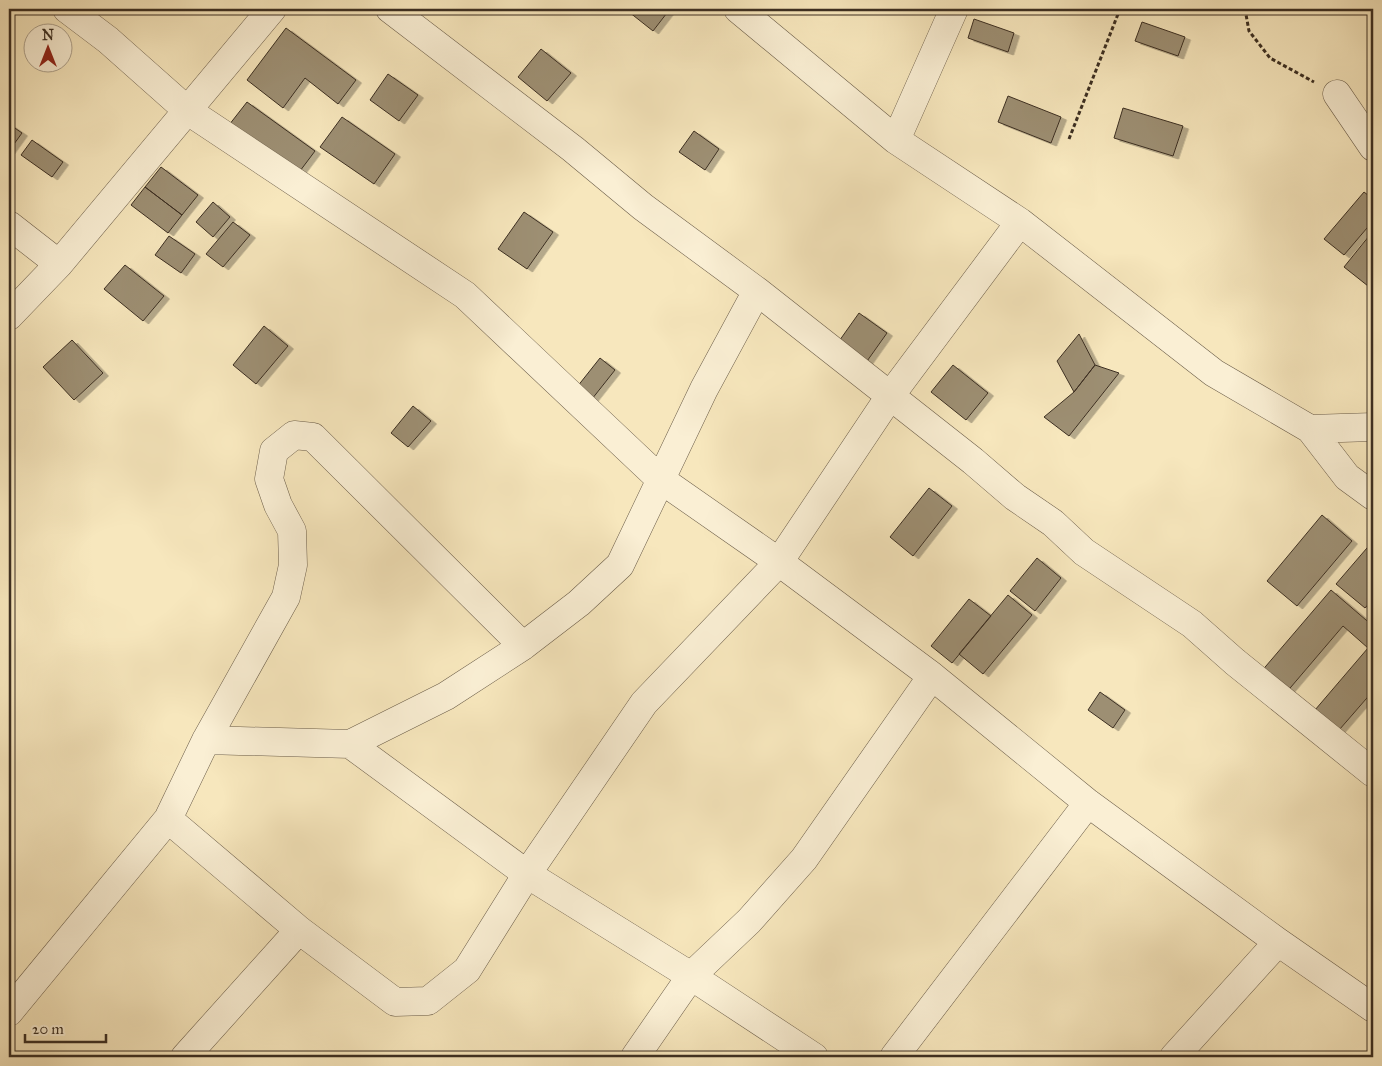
<svg xmlns="http://www.w3.org/2000/svg" width="1382" height="1066" font-family="'IM FELL Great Primer',serif">
<style>
.building{fill:#9d8f73;stroke:#3c2f22;filter:url(#shadow)}
.lines{fill:none;stroke-linecap:round;stroke-linejoin:round}
.minor-casing{stroke:#6b5d49;stroke-width:29}
.path{stroke:#3c2f22;stroke-width:3;stroke-dasharray:4 2.5;stroke-linecap:butt}
.minor{stroke:#faefd4;stroke-width:28}
</style>
<defs>
<filter id="shadow"><feDropShadow dx="5.5" dy="3" stdDeviation="0" flood-color="#0004"/></filter>
</defs>
<rect width="100%" height="100%" fill="#f7e7bd"/>
<filter id="stains"><feTurbulence type="fractalNoise" baseFrequency=".004" numOctaves="4"/><feColorMatrix values="0 0 0 0 .2 0 0 0 0 .09 0 0 0 0 .02 0 0 0 .5 -.17"/></filter>
<radialGradient id="worn" r=".72"><stop offset=".6" stop-color="#630" stop-opacity="0"/><stop offset="1" stop-color="#630" stop-opacity=".3"/></radialGradient>
<!-- building -->
<path class="building" d="M632,9H670L653,31L629,12Z
M974,19L1014,33L1008,52L968,38Z
M1142,22L1185,37L1178,56L1135,41Z
M286,28L356,80L338,104L305,78L283,108L247,80Z
M541,49L571,73L547,101L518,77Z
M388,74L418,95L399,121L370,100Z
M1008,96L1061,117L1051,143L998,122Z
M247,102L315,151L297,175L229,125Z
M1123,108L1183,126L1173,156L1114,138Z
M342,117L395,154L374,184L320,147Z
M9,124L22,133L9,151Z
M694,131L719,149L705,170L679,152Z
M32,140L63,162L52,177L21,155Z
M161,167L198,195L182,215L145,187Z
M145,187L182,215L168,233L131,205Z
M1364,192L1373,199V221L1344,255L1324,239Z
M213,202L230,217L213,237L196,222Z
M524,212L553,232L527,269L498,249Z
M233,222L250,235L223,267L206,254Z
M169,236L195,254L181,273L155,255Z
M1369,236L1373,239V280L1368,286L1344,267Z
M125,265L164,296L143,321L104,289Z
M859,313L887,333L865,364L837,344Z
M264,326L288,346L256,384L233,365Z
M1079,334L1095,365L1074,392L1057,361Z
M72,340L103,373L74,400L43,367Z
M600,358L615,370L592,399L577,387Z
M953,365L988,393L966,420L931,392Z
M1095,365L1119,373L1069,436L1044,417L1074,392Z
M413,406L431,421L408,447L391,433Z
M929,488L952,506L913,556L890,537Z
M1322,515L1352,541L1297,606L1267,581Z
M1373,541V599L1365,608L1336,584Z
M1037,558L1061,578L1035,611L1010,591Z
M1331,590L1373,626V691L1333,737L1309,717L1368,648L1343,626L1285,694L1260,673Z
M1008,595L1032,615L983,674L959,654Z
M969,599L991,616L952,663L931,646Z
M1100,692L1125,710L1113,728L1088,710Z"/>
<g class="lines">
<defs>
<path id="minor" d="M67,9L108,40L188,111L465,295L660,479L779,562L932,676L804,859L749,921L691,976L635,1057
M390,9L573,149L643,207L757,291L973,461L1015,497L1053,523L1084,552L1192,624L1235,662L1373,773
M738,9L896,140L1020,222L1214,373L1310,429L1347,477L1373,496
M1337,94L1373,147
M896,140L954,9
M9,225L59,264
M9,316L59,264L272,9
M1310,429L1373,427
M932,676L1088,803L1278,942L1373,1008
M206,740L350,744L446,696L523,646L579,603L620,565L704,389L757,291
M350,744L527,874L691,976L814,1057
M168,819L299,930L395,1002L428,1001L467,970L527,874L644,703L779,562L890,396L1020,222
M9,1012L168,819L206,740L286,597L293,565L292,531L278,505L269,479L274,451L294,435L313,437L523,646
M185,1057L299,930
M894,1057L1088,803
M1174,1057L1278,942"/>
</defs>
<!-- minor casing -->
<use href="#minor" class="minor-casing"/>
<!-- path -->
<path class="path" d="M1245,9L1249,31L1270,58L1314,82
M1069,139L1120,9"/>
<!-- minor -->
<use href="#minor" class="minor"/>
</g>
<!-- margin -->
<rect width="1382" height="1066" fill="none" stroke="#f7e7bd" stroke-width="30"/>
<rect x="10" y="10" width="1362" height="1046" fill="none" stroke="#3c2f22" stroke-width="2.5"/>
<rect x="15" y="15" width="1352" height="1036" fill="none" stroke="#3c2f22"/>
<!-- north arrow -->
<g transform="translate(48 48)"><circle r="24" fill="#faefd4" stroke="#aea28d"/>
<path d="M0-4L9 19L0 12L-9 19Z" fill="#8f2418"/>
<text y="-8" font-size="14" font-weight="bold" text-anchor="middle" fill="#3c2f22">N</text>
</g>
<!-- scale -->
<path d="M25 1034v8h81v-8" fill="none" stroke="#3c2f22" stroke-width="2.5"/>
<text x="32" y="1034" font-size="15" fill="#3c2f22" stroke="#faefd4" stroke-width="4" paint-order="stroke">20 m</text>
<rect width="100%" height="100%" filter="url(#stains)"/>
<rect width="100%" height="100%" fill="url(#worn)"/>
</svg>
